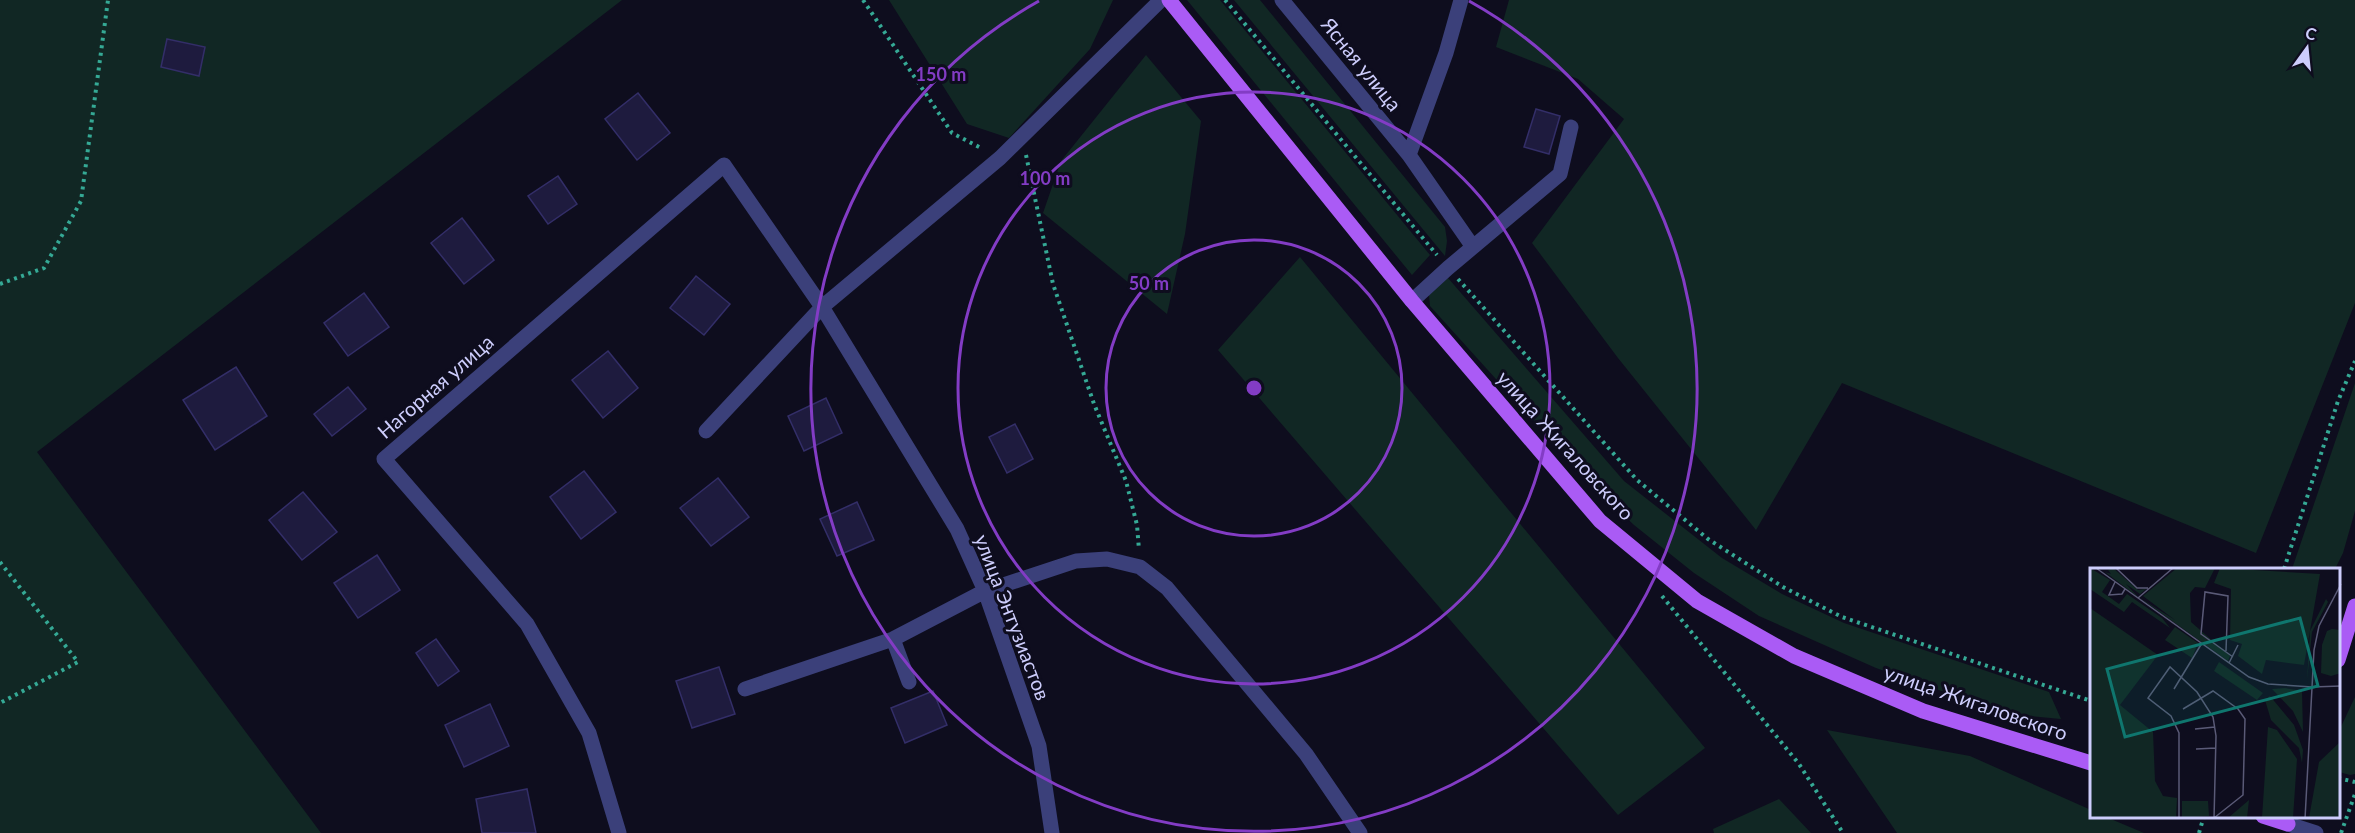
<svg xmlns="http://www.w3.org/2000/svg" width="2355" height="833" font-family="Lato,sans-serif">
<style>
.green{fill:#112724}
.building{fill:#1e1b3e;stroke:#332e68;stroke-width:1.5}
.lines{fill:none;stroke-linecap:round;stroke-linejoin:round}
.path{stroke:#35a995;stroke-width:4;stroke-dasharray:3 4.5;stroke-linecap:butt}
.minor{stroke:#3b407a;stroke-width:15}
.major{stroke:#aa5bf5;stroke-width:15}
.ring{fill:none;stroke:#833cc5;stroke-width:3}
.labels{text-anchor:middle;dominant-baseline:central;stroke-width:6;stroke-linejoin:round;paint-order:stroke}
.street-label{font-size:20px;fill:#cdcdfc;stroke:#0e0d1e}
.inset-road{fill:none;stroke:#5a5a77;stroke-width:1.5}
.view{fill:#0f766e;fill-opacity:0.15;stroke:#0f766e;stroke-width:3}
.inset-edge{fill:none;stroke:#cdcdfc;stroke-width:3}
.centre{fill:#833cc5;stroke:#0e0d1e;stroke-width:3}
.ring-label{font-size:18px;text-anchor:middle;font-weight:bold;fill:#833cc5;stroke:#0e0d1e;stroke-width:6;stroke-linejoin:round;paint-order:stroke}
</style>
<rect width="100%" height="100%" fill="#0e0d1e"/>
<!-- green -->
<path class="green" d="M0,0H622L37,452L321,833H0Z
M889,0H1113L1090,49L1009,138L967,124Z
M1187,0H1220L1430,255L1412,275Z
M1234,0H1260L1445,227L1447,241L1445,256Z
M1509,0H2355V303L2256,553L1842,383L1756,530L1618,358L1532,243L1624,119L1578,79L1496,47Z
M1146,55L1201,121L1185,234L1167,314L1043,213L1061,161Z
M1300,257L1705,748L1618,815L1218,350Z
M1448,278L1624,481L1722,558L1782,594L1844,623L2049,692L2061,719L2018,715L1950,694L1876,668L1759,616L1694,573L1634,525L1590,483L1430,306L1429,295Z
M2355,383V511L2343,553L2335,569H2292Z
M2355,697V774L2350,775L2339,772V731Z
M1827,730L1970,756L2091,810V816L2106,817L2144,833H1897Z
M1779,799L1811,833H1714L1713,829Z"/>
<!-- building -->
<path class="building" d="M167,39L205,47L199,76L161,67Z
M638,93L670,133L637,160L605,119Z
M1536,109L1560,116L1549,154L1524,147Z
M558,176L577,204L548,224L528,196Z
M462,218L494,260L464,284L431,243Z
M696,276L730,304L704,335L670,308Z
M364,293L389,327L348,356L324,323Z
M608,351L638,388L603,418L572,380Z
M236,367L267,416L215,450L183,400Z
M348,387L366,409L332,436L314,414Z
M826,398L842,433L804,451L788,416Z
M1015,424L1033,459L1007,473L989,437Z
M584,471L616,512L581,539L550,497Z
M718,478L749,517L711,546L680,508Z
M303,492L337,532L302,560L269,520Z
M857,502L874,540L837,556L820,519Z
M377,555L400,590L358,618L334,583Z
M436,639L459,671L438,686L416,653Z
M719,667L735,714L692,728L676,681Z
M933,691L947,725L905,743L891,708Z
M490,704L509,746L464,767L445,725Z
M527,789L536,833H482L476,799Z"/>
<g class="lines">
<!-- path -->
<path class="path" d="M863,0L952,133L983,149
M1225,0L1437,255
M1026,155L1053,284L1094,404L1126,481L1137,525L1139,550
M1458,279L1637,480L1708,539L1783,587L1842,617L2091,701
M0,284L44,268L81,201L108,0
M0,562L78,662L0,703
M2284,569L2338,401L2355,361
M1662,596L1799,764L1843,833
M2338,778L2355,782
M2199,833L2204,816
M2341,833L2355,794"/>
<!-- minor -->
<path class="minor" d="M1282,0L1409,155L1473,247
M1409,155L1446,53L1461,0
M1412,301L1448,268L1560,174L1571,127
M706,431L822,307L1000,158L1161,0
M893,639L909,682
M745,689L893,639L985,591L1076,561L1107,559L1140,567L1167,588L1306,754L1360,833
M2288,824L2316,833
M619,833L589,733L527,624L384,459L724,165L822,307L957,529L985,591L1039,746L1052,833"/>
<!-- major -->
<path class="major" d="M1169,0L1412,301L1600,521L1697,601L1794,656L1923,711L2091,763
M2338,660L2355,606
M2263,816L2288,824"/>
</g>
<!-- distance rings -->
<g class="ring">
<circle cx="1254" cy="388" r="148"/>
<circle cx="1254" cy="388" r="296"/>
<path d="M1469 1A443 443 0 1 1 1039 1"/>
</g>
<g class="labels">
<!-- street labels -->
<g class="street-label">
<text transform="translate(1362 64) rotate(51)">Ясная улица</text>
<text transform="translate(435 386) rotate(-41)">Нагорная улица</text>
<text transform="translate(1566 445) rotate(48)">улица Жигаловского</text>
<text transform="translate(1013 617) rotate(69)">улица Энтузиастов</text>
<text transform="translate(1976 702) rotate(19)">улица Жигаловского</text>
</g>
</g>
<!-- overview -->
<g transform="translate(2090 568)">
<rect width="250" height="250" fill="#0e0d1e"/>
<path d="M0,0L20,12L12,24L29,36L37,26L72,50L80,60L42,34L34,44L0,21ZM23,0L48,22L56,21L50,26L36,16L48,29L15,4L21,6L18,2ZM87,0H125L115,20L105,19L100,25L101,54L140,88L138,93L50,30L85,52L53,28ZM130,0L230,6L214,97L176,92L172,106L148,88L152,76L140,72L141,21L124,15ZM236,31L238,34L222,64L217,113L220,63ZM0,40L68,87L30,137L63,164L65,213L73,228L87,230L86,250H0ZM85,59L108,75L102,90L75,72ZM242,61L250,62L251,105L241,108L231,105L232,77L237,63ZM129,94L173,125L167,132L124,103ZM195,120L212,123L213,164L203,143L182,121ZM180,128L204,157L213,182L212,195L209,180L181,152L175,132ZM178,159L187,162L207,191L203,250H172ZM250,174V250H219L229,194ZM159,232L157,250H138ZM92,233H118L119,248L92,250Z" fill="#112724"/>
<path class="inset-road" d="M6,0L159,109L178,116L222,119M26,0L47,20H58M25,14L19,27L32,26L35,21M48,30L83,0M136,83L138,28L115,24L111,66L143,89M139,95L148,77M222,119L251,118M84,121L112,75M93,141L123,123L148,141L155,151L153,227L124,250M105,161L125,159M106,181L126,180M89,251V165L81,148L58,130L80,99L107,124L123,149L126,168L124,251M215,251L224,82L229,58L251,16"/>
<path class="view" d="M210,50L228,118L35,169L17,101Z"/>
<rect width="250" height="250" class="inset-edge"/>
</g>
<circle cx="1254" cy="388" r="9" class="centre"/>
<g class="ring-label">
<text x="941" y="81">150 m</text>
<text x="1045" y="185">100 m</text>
<text x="1149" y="290">50 m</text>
</g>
<!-- north arrow -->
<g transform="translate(2307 48) rotate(15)" stroke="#0e0d1e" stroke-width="4.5" paint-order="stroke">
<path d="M0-4.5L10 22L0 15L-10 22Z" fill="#cdcdfc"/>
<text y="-9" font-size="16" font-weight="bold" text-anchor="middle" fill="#cdcdfc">С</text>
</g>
</svg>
